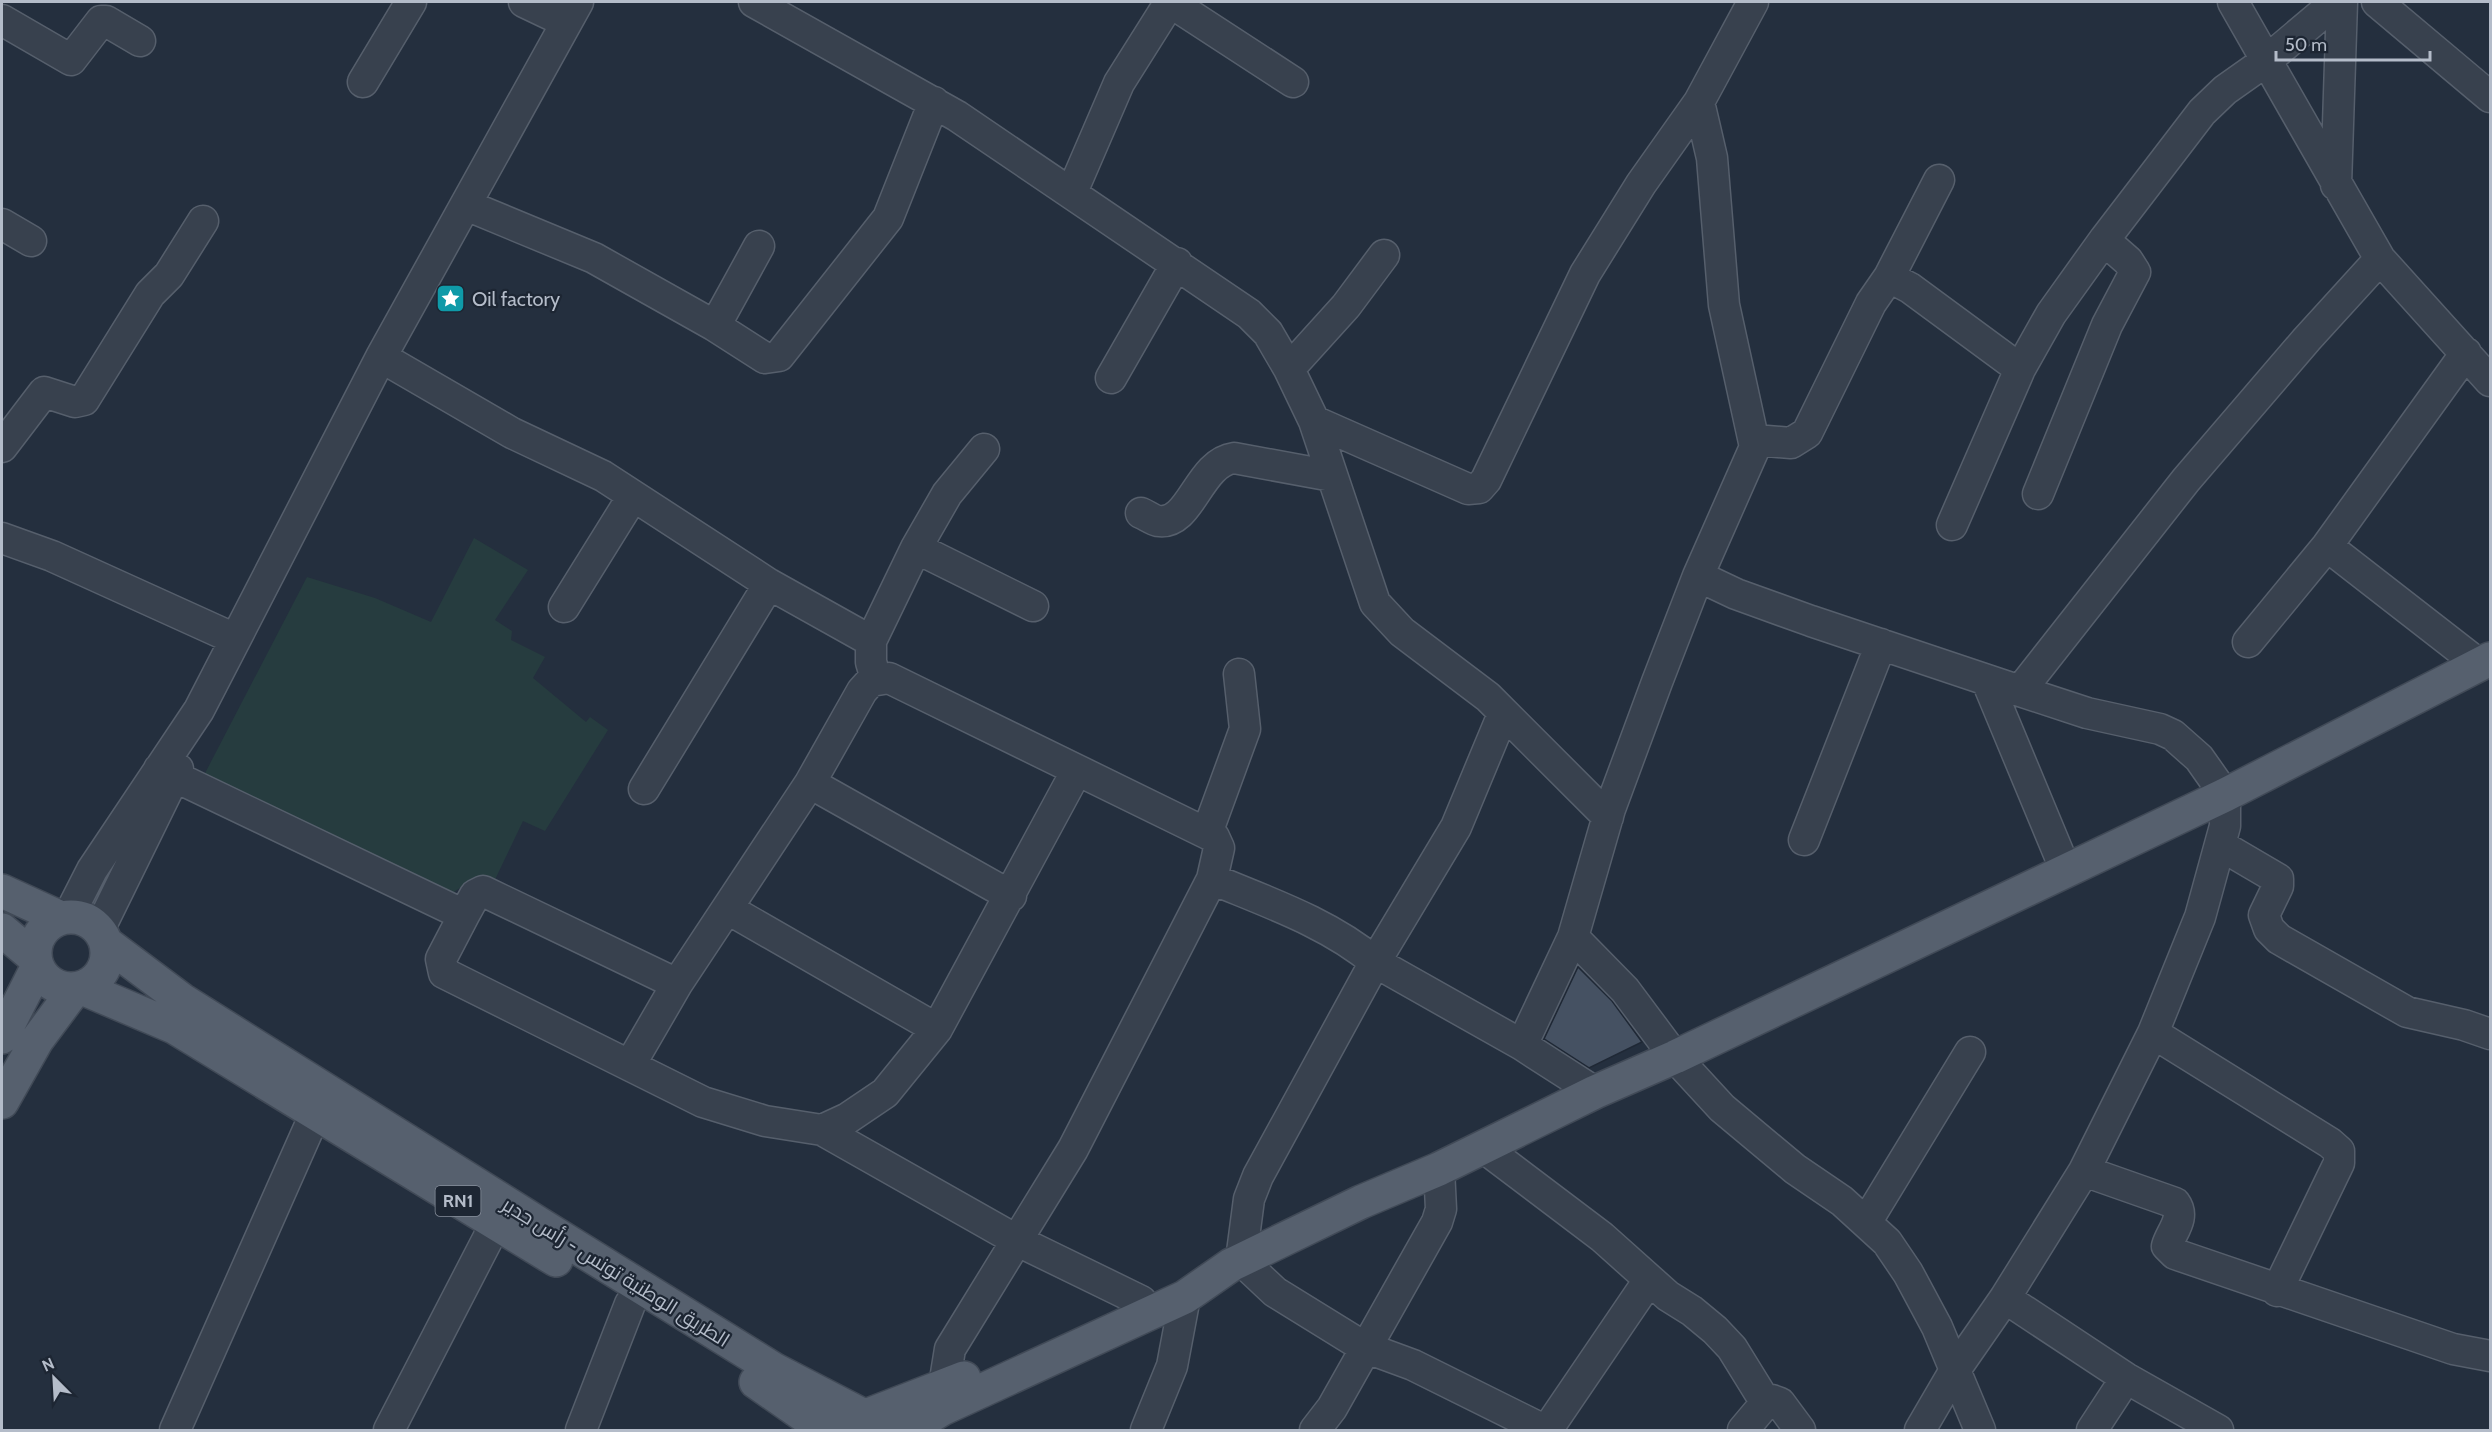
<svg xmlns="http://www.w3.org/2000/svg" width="2492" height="1432" font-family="Cabin,Cairo,sans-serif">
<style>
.green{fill:#263c3f}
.building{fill:#455162;stroke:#1f2835;stroke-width:1.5}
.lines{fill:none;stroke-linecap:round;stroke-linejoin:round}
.minor-casing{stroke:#565f6c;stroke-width:33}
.major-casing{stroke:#414a57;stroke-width:36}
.minor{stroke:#38414e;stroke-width:30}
.major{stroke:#56606e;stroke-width:33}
.labels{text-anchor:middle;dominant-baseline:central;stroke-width:4.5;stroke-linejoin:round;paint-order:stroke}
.shield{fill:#1d2633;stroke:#878f9c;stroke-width:1.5}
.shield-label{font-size:18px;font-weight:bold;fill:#b4bcc9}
.poi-label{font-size:20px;fill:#b4bcc9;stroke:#1d2633;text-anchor:start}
.street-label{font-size:20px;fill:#b4bcc9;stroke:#1d2633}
</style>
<rect width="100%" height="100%" fill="#242f3e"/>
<!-- green -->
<path class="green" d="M474,538L528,570L495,620L512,631L511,640L545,657L533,678L586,722L590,717L608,730L545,831L523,821L491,888L472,879L450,895L202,779L307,577L375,598L431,622Z"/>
<!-- building -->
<path class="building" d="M1578,967L1612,1001L1642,1042L1589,1068L1544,1039Z"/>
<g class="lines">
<defs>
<path id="minor" d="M524,2L566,22
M754,2L957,116L1249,314L1268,333L1289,369L1314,421L1375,603L1402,632L1488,697L1608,817
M2233,2L2380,259L2490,381
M2377,2L2490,97
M2,20L71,60L101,21H106L140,41
M363,82L411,2
M2336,185L2342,2
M1072,192L1119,83L1170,2L1293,82
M466,205L594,258L715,326L765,358L779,356L888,218L934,102
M2,224L31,241
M1889,277L1939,180
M715,326L759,246
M381,357L512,433L603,476L769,584L871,641V662L876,679
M1289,369L1346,306L1384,255
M1111,378L1177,263
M1314,421L1468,489L1479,488L1486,480L1585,274L1641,184L1699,102
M1755,440L1791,443L1807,433L1871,303L1889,277L1910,288L2020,369
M2,447L44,392L75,402L84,400L150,294L169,275L203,221
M2038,494L2107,325L2135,272L2128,261L2104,240
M1141,513C1146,515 1153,520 1158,521C1191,526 1198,463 1234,458L1332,476
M1952,525L2020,369L2051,314L2104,240L2202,112L2225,90L2266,61L2336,2
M2,538L52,556L235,639
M2327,546L2480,665
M916,548L1033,606
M1698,576L1736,594L1811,621L2020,691
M564,607L633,496
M871,641L916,548L947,494L984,449
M2248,642L2327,546L2466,353
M1987,681L2066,871
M1503,714L1456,827L1375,962L1258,1176L1249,1199L1241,1260L1275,1292L1364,1347L1413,1365L1544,1430
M159,769L464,915L441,959L444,973L703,1102L765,1121L822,1130
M1077,770L937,1029L885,1093L848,1118L822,1130L1018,1241L1141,1301
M810,783L1011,896
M644,789L769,584
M1207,833L1245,729L1239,674
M1804,840L1881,644
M2220,845L2278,879V886L2264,915L2269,929L2279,939L2407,1012L2464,1025L2490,1034
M728,909L937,1029
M464,915L475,895L483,891L677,984L630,1065
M68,917L92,870L199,710L381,357L578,2
M99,930L178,769
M1573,937L1625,990L1675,1057L1722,1108L1795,1169L1842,1201L1887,1242L1908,1273L1937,1327L1980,1430
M677,984L810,783L862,691L871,681L889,678L1214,837L1219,848L1212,879C1267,902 1329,923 1375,962L1522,1045L1595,1092
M2153,1033L2330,1143L2339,1151V1163L2277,1291
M1522,1045L1573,937L1610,809L1657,682L1698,576L1755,447L1724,305L1712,158L1699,102L1753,2
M1483,1147L1602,1237L1668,1296L1692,1311L1715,1330L1732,1348L1766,1403
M2084,1171L2175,1203C2186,1218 2171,1232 2167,1246L2175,1254L2453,1349L2490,1356
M1867,1221L1970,1052
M2005,1298L2126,1378L2218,1430
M944,1386L950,1349L1073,1149L1212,879
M175,1430L316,1112
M389,1430L495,1225
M581,1430L630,1304
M1146,1430L1172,1366L1185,1297
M1315,1430L1332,1408L1437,1222L1441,1209L1439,1169
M1547,1430L1649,1280
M1743,1430L1764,1405L1772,1400L1780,1403L1800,1430
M1920,1430L1955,1370L2005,1298L2084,1171L2153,1033L2200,917L2225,826V795L2199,758L2173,735L2160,729L2087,713L2020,691L2186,480L2307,339L2380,259
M2092,1430L2126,1378"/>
<path id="major" d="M2,891L61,918
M35 953a36 36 0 1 1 72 0a36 36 0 1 1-72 0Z
M2,930L35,958
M106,943L182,1000L541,1225L775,1370L891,1430
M82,988L174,1027L556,1260
M2,1037L37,968
M2,1102L37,1040L75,989
M756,1382L825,1430
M853,1421L964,1378
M908,1430L942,1409L1185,1297L1231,1265L1361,1202L1439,1169L1595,1092L1675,1057L2225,795L2490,659"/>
</defs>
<!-- minor casing -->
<use href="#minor" class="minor-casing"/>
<!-- major casing -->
<use href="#major" class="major-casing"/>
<!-- minor -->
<use href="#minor" class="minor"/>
<!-- major -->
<use href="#major" class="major"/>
</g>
<!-- icons -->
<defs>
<symbol id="sight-square" viewBox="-11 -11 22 22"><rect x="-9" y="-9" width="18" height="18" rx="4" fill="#0f9aa8" stroke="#1d2633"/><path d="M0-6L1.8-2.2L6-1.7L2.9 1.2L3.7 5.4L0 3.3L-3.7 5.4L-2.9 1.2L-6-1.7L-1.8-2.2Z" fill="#fff"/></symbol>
</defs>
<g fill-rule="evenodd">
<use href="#sight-square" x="434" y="282" width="33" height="33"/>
</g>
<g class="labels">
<!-- shield labels -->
<rect class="shield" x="435.5" y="1186" width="45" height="30" rx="4.5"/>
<g class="shield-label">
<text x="458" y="1201">RN1</text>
</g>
<!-- poi labels -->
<g class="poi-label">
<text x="472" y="299">Oil factory</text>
</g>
<!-- street labels -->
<g class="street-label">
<text transform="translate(616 1272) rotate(32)">الطريق الوطنية تونس - رأس جدير</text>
</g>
</g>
<!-- border -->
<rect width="2492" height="1432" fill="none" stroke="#b4bcc9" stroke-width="6"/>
<!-- north arrow -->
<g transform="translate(54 1378) rotate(336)" stroke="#1d2633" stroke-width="4.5" paint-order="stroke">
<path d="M0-4.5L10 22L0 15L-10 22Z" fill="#b4bcc9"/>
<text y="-9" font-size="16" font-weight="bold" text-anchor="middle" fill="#b4bcc9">N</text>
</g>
<!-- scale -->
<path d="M2276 51v9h154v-9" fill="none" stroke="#b4bcc9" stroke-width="3"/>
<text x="2285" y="51" font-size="18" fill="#b4bcc9" stroke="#1d2633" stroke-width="4.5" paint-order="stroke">50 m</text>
</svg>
